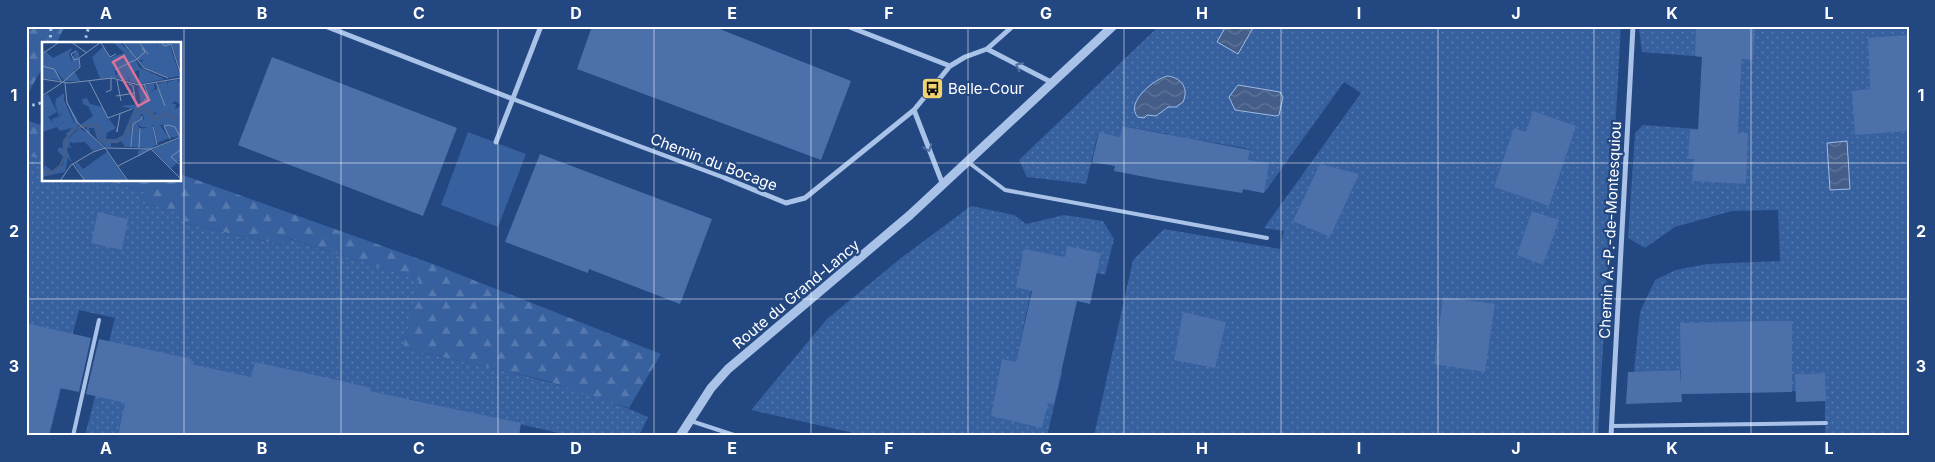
<svg xmlns="http://www.w3.org/2000/svg" width="1935" height="462" font-family="Inter,sans-serif">
<style>
.grass{fill:url(#grass-dots)}
.forest{fill:url(#forest-firs)}
.park{fill:#37609f}
.water{fill:url(#water-waves);stroke:#9dbce8}
.building{fill:#4b70aa}
.lines{fill:none;stroke-linecap:round;stroke-linejoin:round}
.path{stroke:#a9c2e7;stroke-width:3;stroke-dasharray:2.5 4;stroke-linecap:butt}
.service{stroke:#a9c2e7;stroke-width:4}
.pedestrian{stroke:#a9c2e7;stroke-width:4.5}
.minor{stroke:#a9c2e7;stroke-width:5}
.tertiary{stroke:#a9c2e7;stroke-width:9}
.oneway{stroke:#5272a5}
.grid{fill:none;stroke:#fff;stroke-width:1;stroke-opacity:0.55}
.labels{text-anchor:middle;dominant-baseline:central;stroke-width:4.5;stroke-linejoin:round;paint-order:stroke}
.poi-label{font-size:15px;fill:#fff;stroke:#234781;text-anchor:start}
.street-label{font-size:15px;fill:#fff;stroke:#234781}
.inset-river{fill:none;stroke:#445e89;stroke-width:2.5}
.inset-road{fill:none;stroke:#7b91b3;stroke-width:1}
.view{fill:#da749d;fill-opacity:0.15;stroke:#da749d;stroke-width:2.5}
.inset-edge{fill:none;stroke:#fff;stroke-width:2.5}
.neatline{fill:none;stroke:#fff;stroke-width:2}
.grid-label{font-size:16px;text-anchor:middle;font-weight:bold;fill:#fff}
</style>
<defs>
<pattern id="grass-dots" width="8" height="8" patternUnits="userSpaceOnUse" patternTransform="scale(1.25)"><rect width="8" height="8" fill="#37609f"/><path d="M2 2h.1M6 6h.1" fill="none" stroke="#5578ad" stroke-width="1.8" stroke-linecap="round"/></pattern>
<pattern id="forest-firs" width="22" height="20" patternUnits="userSpaceOnUse" patternTransform="scale(1.25)"><rect width="22" height="20" fill="#37609f"/><path d="M5 1l3.5 6h-7zM16 11l3.5 6h-7z" fill="#5578ad"/></pattern>
<pattern id="water-waves" width="16" height="10" patternUnits="userSpaceOnUse" patternTransform="scale(1.25)"><rect width="16" height="10" fill="#445e89"/><path d="M0 5q4-4 8 0t8 0" fill="none" stroke="#60769b"/></pattern>
</defs>
<rect width="100%" height="100%" fill="#234781"/>
<!-- grass -->
<path class="grass" d="M1159,26H1621L1598,436H1094L1133,260L1164,229L1280,249L1284,231L1264,228L1361,93L1344,82L1264,193L1243,189L1250,149L1204,141L1202,150L1167,142L1168,134L1122,126L1120,137L1098,133L1086,184L1027,177L1019,160Z
M1640,26H1909V436H1821L1825,435V373L1796,374V391L1681,394V370L1634,372L1640,312L1655,280L1676,270L1707,264L1780,261L1778,210L1732,211L1675,227L1645,248L1628,238L1635,133L1643,125L1738,132L1742,60L1642,52L1639,29Z
M26,155L44,160V180H105L144,192L141,203L187,214L184,223L282,245L284,237L420,280L403,348C485,367 571,382 648,417L639,436H572L409,399L393,436H85L115,318L79,310L65,364L71,366L67,389H61L49,436H26Z
M971,206L1014,215L1026,224L1064,215L1103,221L1114,239L1105,275L1097,273L1031,291L1016,362L1062,372L1047,436H867L751,410L827,319L901,258Z"/>
<!-- forest -->
<path class="forest" d="M26,26H65L56,44H44V65L26,97Z
M26,120L44,126V160L26,155Z
M180,174L433,264L661,354L629,408L544,380L403,348L419,280L285,237L282,245L184,223L186,214L141,203L144,192L105,180H180Z"/>
<!-- park -->
<path class="park" d="M468,132L526,154L498,227L441,205Z"/>
<!-- water -->
<path class="water" d="M1226,26H1254L1238,54L1217,42Z
M1168,76C1182,78 1189,89 1183,102L1176,107H1168L1156,116L1147,115L1144,118L1138,117C1124,103 1155,78 1168,76Z
M1238,85L1280,92L1283,97L1279,115L1276,116L1235,110L1229,97Z
M1847,141L1850,189L1830,190L1827,143Z"/>
<!-- building -->
<path class="building" d="M592,26H712L851,81L821,160L577,69Z
M1702,26H1755L1753,60L1742,59L1738,133H1748L1746,184L1692,181L1694,159H1688L1690,129L1698,130L1702,57L1695,56L1696,28H1701Z
M1909,35V131L1855,135L1852,91L1870,89L1868,38Z
M272,57L457,128L423,216L238,145Z
M1533,111L1576,126L1549,206L1494,187L1514,128L1526,132Z
M1122,126L1250,150L1248,160L1269,163L1264,193L1243,189L1242,193L1161,180L1114,171L1115,166L1092,162L1099,132L1120,137Z
M540,154L712,219L680,304L589,269L588,273L505,242Z
M1320,164L1359,174L1330,237L1293,221Z
M1532,211L1559,220L1543,265L1517,255Z
M98,212L128,219L122,250L91,243Z
M1067,246L1101,253L1090,304L1077,301L1054,404L1048,403L1042,428L991,416L1002,359L1016,362L1032,291L1016,287L1024,249L1065,257Z
M1443,297L1495,304L1485,372L1434,364Z
M1183,312L1226,322L1215,368L1174,360Z
M1765,321H1792V392L1681,394L1680,323Z
M26,323L91,338L79,392L60,388L49,436H26Z
M99,339L192,359L191,364L251,377L255,362L333,379L371,388L370,391L521,423L519,436H118L125,403L86,394Z
M1680,370L1682,402L1626,404L1628,372Z
M1825,373L1826,401L1796,402L1795,374Z"/>
<g class="lines">
<!-- path -->
<path class="path" d="M50,44L51,26
M84,44L89,26
M26,107L44,102"/>
<!-- service -->
<path class="service" d="M968,162L1005,190L1267,238
M691,421L737,436
M1612,426L1826,423
M73,436L99,320"/>
<!-- pedestrian -->
<path class="pedestrian" d="M513,99L725,178"/>
<!-- minor -->
<path class="minor" d="M325,26L513,99
M847,26L950,66
M987,49L1051,82
M914,110L943,185
M496,142L541,26
M725,178L786,203L805,198L914,110L950,66L965,57L987,49L1013,26
M1611,436L1633,26"/>
<!-- tertiary -->
<path class="tertiary" d="M680,436L711,388L728,369L910,215L1113,26"/>
</g>
<!-- one-way arrows -->
<defs><path id="oneway-chevron" d="M-2-3.5L2.5 0L-2 3.5" fill="none" stroke-width="1.6" stroke-linecap="round" stroke-linejoin="round" transform="scale(1.25)"/></defs>
<g class="oneway">
<use href="#oneway-chevron" transform="translate(1019 66) rotate(-153)"/>
<use href="#oneway-chevron" transform="translate(928 148) rotate(69)"/>
</g>
<!-- grid -->
<path class="grid" d="M184,26V436M341,26V436M498,26V436M654,26V436M811,26V436M968,26V436M1124,26V436M1281,26V436M1438,26V436M1594,26V436M1751,26V436M26,163H44M180,163H1909M26,299H1909"/>
<!-- icons -->
<defs>
<symbol id="bus-square" viewBox="-11 -11 22 22"><rect x="-9" y="-9" width="18" height="18" rx="4" fill="#f3d36c" stroke="#234781"/><path d="M-5-6H5V4H4V6H2V4H-2V6H-4V4H-5ZM-3.5-4V0h7V-4ZM-3.5 1.2v1.5H-2V1.2ZM2 1.2v1.5H3.5V1.2Z" fill="#111"/></symbol>
</defs>
<g fill-rule="evenodd">
<use href="#bus-square" x="920" y="76" width="25" height="25"/>
</g>
<g class="labels">
<!-- poi labels -->
<g class="poi-label">
<text x="948" y="88">Belle-Cour</text>
</g>
<!-- street labels -->
<g class="street-label">
<text transform="translate(714 162) rotate(21)">Chemin du Bocage</text>
<text transform="translate(1610 230) rotate(-87)">Chemin A.-P.-de-Montesquiou</text>
<text transform="translate(796 294) rotate(-40)">Route du Grand-Lancy</text>
</g>
</g>
<!-- overview -->
<g transform="translate(42 42)">
<rect width="139" height="139" fill="#234781"/>
<path d="M71,0H78L85,8L82,2L87,7L85,9L89,8L97,25L123,37L97,42V28L92,30L96,42L88,39L85,32L87,39L75,36V27L68,16L82,11ZM97,0L107,13L98,0H114L116,5L115,0H118L122,5L119,0H138L139,20L136,21L139,31L131,5L129,1H127L138,34L128,36L104,27L98,21L102,17L97,19L83,1ZM30,6L27,13L30,19L34,8L37,11V25L32,29L38,39H22L15,30L18,38L0,37V13L4,10L11,16ZM135,37L139,43V63L133,59L130,62H134L133,67L139,64V78L125,72L117,76L114,70L110,73L100,65L97,44L102,43L100,49H104L108,57L103,43L112,41L113,46L109,50L116,46L123,63L115,42L125,39V44L126,40ZM22,51V58L33,83L22,80L17,83L13,77L19,74L20,71L18,73L13,62L14,57ZM6,52L15,70L6,75L15,85L0,90V55ZM45,56L48,62L60,65L66,76L64,87L50,66L41,62L40,57ZM97,66L114,78L127,96L115,101L112,83H110L114,103L96,115V109L106,106L90,105L91,82L94,80L97,85V104L98,87L106,85H99L95,81L102,77L101,72L98,73L100,77L90,82L89,105H83L79,99ZM124,74L139,80V94L128,96L118,77ZM37,86L48,92L62,106L51,109L43,100L30,101L27,96ZM139,96V116L136,117L139,120L134,119L135,121L129,126L110,107Z" fill="#37609f"/>
<path d="M96,44L104,68L110,73L121,69L129,74L131,71L139,80L124,74L123,77L120,75L121,83L115,84L114,80L95,69L84,91L87,98L69,101V105H64L55,97L52,86H47L48,92L38,88L44,90L45,85L36,83L23,98L27,96L30,98L27,102L30,106L26,105L25,108L30,120L26,116L23,130L0,135L3,123L10,129L21,123L22,116L15,108L18,105L22,108V98L25,94L24,92L30,86L18,89L11,81L10,77L17,74L12,62L18,73L24,70L13,77L17,83L22,80L33,82L24,57L38,83L51,74L46,64L50,66L64,86L66,76L74,86L65,91L64,97H74L81,93L92,67L78,64L99,62Z" fill="#37609f"/>
<path d="M61,5L70,19L75,36L58,37L50,15ZM65,110L85,139H43L33,122L35,120L41,127Z" fill="#37609f"/>
<path class="inset-river" d="M0,129L8,132L18,124L22,116V99L34,86L55,82L60,99L75,100L83,94L97,64L115,78L123,72L139,80"/>
<path class="inset-road" d="M29,0L45,11M81,0L102,26L126,36M97,0L106,12M119,0L122,4L129,2L139,33M59,1L68,15L74,12M34,9L29,12L32,18L36,17M0,12L16,1M95,17L103,10L100,6M0,24L12,27L19,39M73,28L95,17M0,37L27,41L70,36L97,43L139,36M75,38L79,59M47,39L66,76L90,67M21,40L38,25L37,16L59,0M114,40L123,64M23,41L25,61L35,80L63,106L86,139M87,42L91,44L93,57M102,42L107,56L102,58M64,50L69,48V36M0,54L21,40M74,54L93,51M111,84L115,103M75,87V90L78,72M128,97L122,84L126,83L133,85L138,95M89,105L91,82L100,77V74M97,106L98,86M31,122L43,139M137,122L129,115L138,108M76,124L109,107L139,137M18,139L29,123L51,110L63,106L109,107L139,95"/>
<path class="view" d="M82,14L107,58L96,64L71,20Z"/>
<rect width="139" height="139" class="inset-edge"/>
</g>
<!-- border -->
<rect width="1935" height="462" fill="none" stroke="#234781" stroke-width="55"/>
<rect x="28" y="28" width="1880" height="406" class="neatline"/>
<g class="grid-label">
<text x="106" y="19">A</text>
<text x="262" y="19">B</text>
<text x="419" y="19">C</text>
<text x="576" y="19">D</text>
<text x="732" y="19">E</text>
<text x="889" y="19">F</text>
<text x="1046" y="19">G</text>
<text x="1202" y="19">H</text>
<text x="1359" y="19">I</text>
<text x="1516" y="19">J</text>
<text x="1672" y="19">K</text>
<text x="1829" y="19">L</text>
<text x="14" y="101">1</text>
<text x="1921" y="101">1</text>
<text x="14" y="237">2</text>
<text x="1921" y="237">2</text>
<text x="14" y="372">3</text>
<text x="1921" y="372">3</text>
<text x="106" y="454">A</text>
<text x="262" y="454">B</text>
<text x="419" y="454">C</text>
<text x="576" y="454">D</text>
<text x="732" y="454">E</text>
<text x="889" y="454">F</text>
<text x="1046" y="454">G</text>
<text x="1202" y="454">H</text>
<text x="1359" y="454">I</text>
<text x="1516" y="454">J</text>
<text x="1672" y="454">K</text>
<text x="1829" y="454">L</text>
</g>
</svg>
